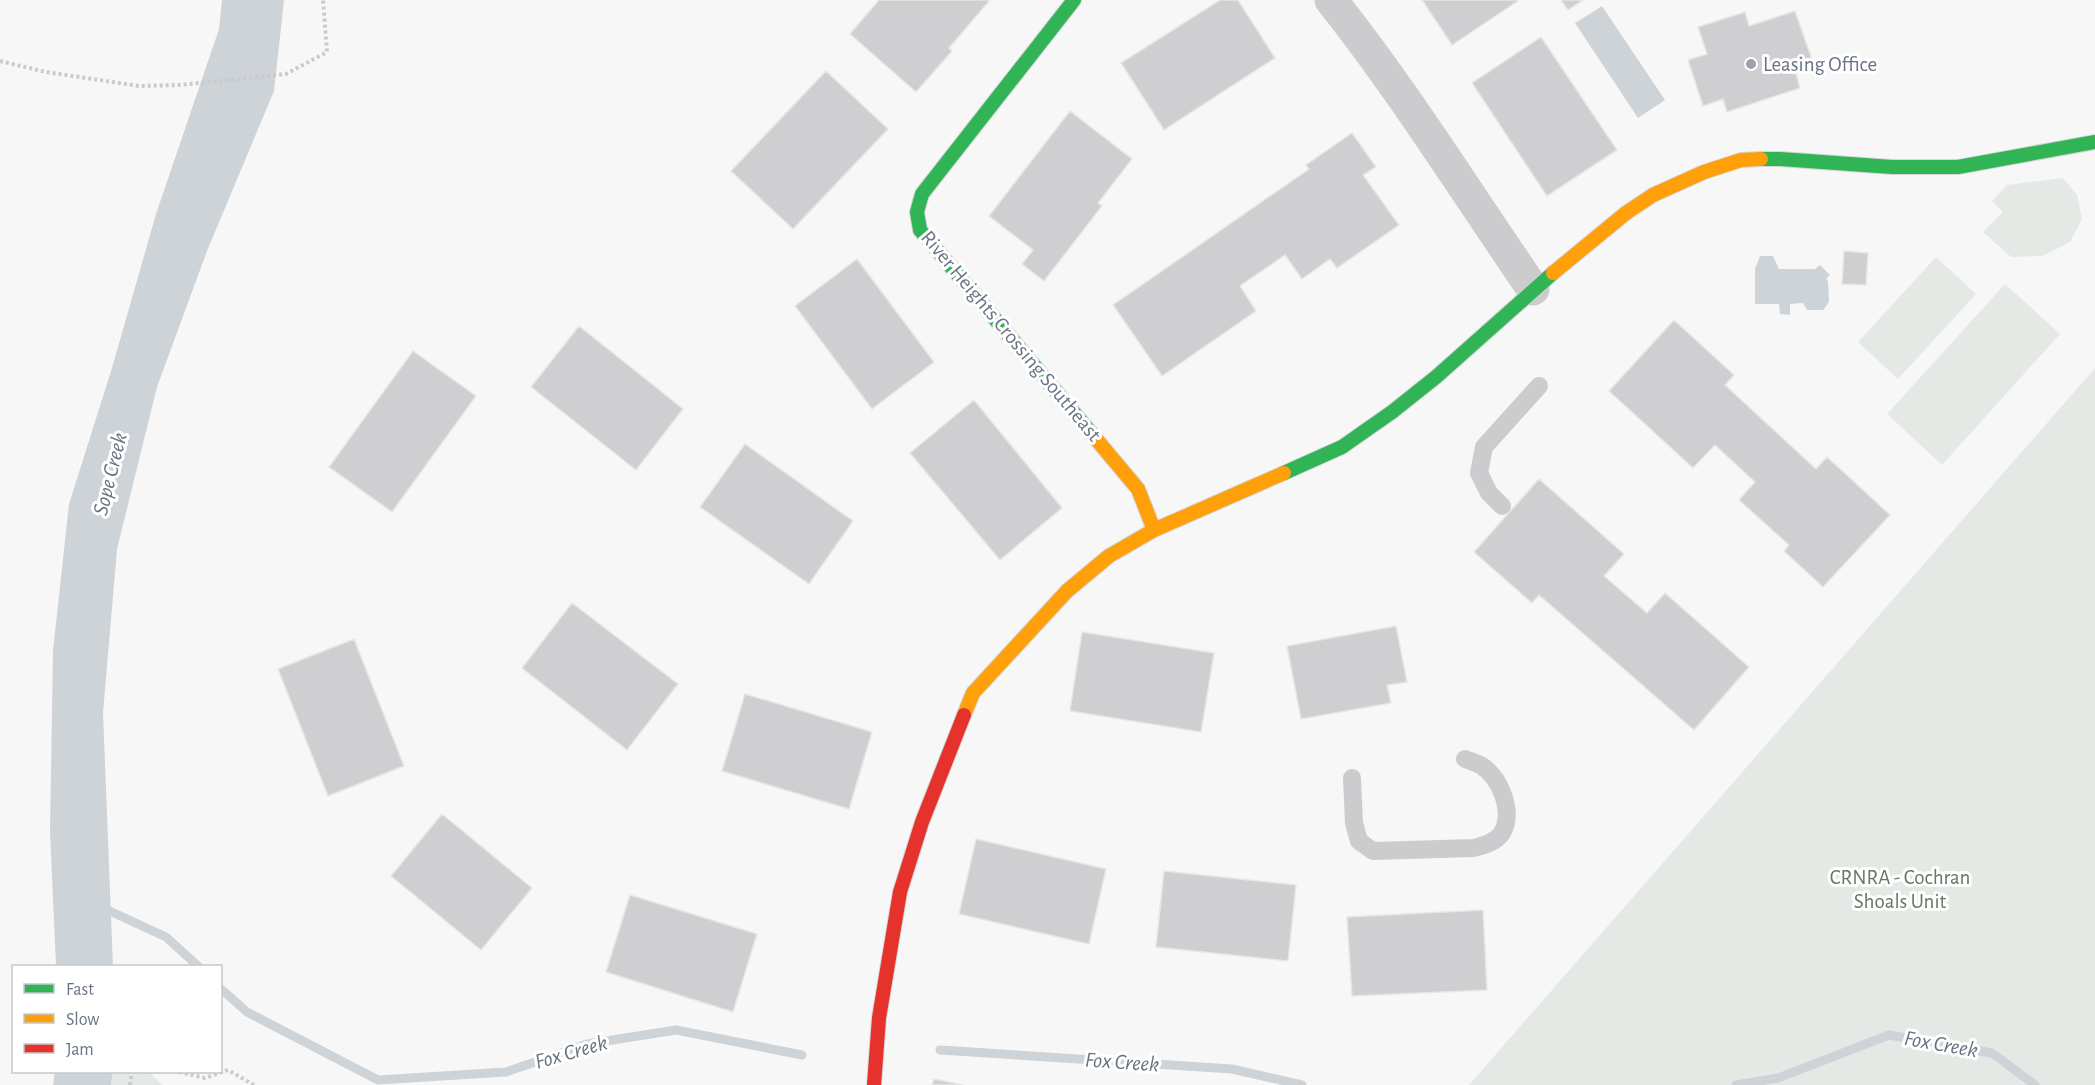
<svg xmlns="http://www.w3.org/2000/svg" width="2095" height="1085" font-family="'Alegreya Sans',sans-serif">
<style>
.green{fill:#e5e9e5}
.water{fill:#ced3d8}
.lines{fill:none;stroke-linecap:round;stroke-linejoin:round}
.stream{stroke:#ced3d8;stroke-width:9}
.building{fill:#cfcfd1;stroke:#e6e6e6;stroke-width:1.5}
.fast-casing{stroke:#d4d5d6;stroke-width:16}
.slow-casing{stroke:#d4d5d6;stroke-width:16}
.jam-casing{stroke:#d4d5d6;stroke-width:16}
.path{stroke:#c9cacb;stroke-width:4;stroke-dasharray:3 3;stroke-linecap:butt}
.lane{stroke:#ccccce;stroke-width:18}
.street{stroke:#ccccce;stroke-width:33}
.fast{stroke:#30b455;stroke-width:14}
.slow{stroke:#ff9f0a;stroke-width:14}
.jam{stroke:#e5322d;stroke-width:14}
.poi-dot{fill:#9ba1ad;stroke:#fff;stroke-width:2}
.labels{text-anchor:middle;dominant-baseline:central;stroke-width:6;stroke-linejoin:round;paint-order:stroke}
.poi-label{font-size:21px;fill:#6a7385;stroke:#fff;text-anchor:start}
.street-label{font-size:21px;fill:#6a7385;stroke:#fff}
.park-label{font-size:21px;fill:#647864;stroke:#fff}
.water-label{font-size:22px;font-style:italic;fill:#657380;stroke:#fff}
</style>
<rect width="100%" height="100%" fill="#f7f7f7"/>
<!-- green -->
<path class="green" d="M2063,178L2077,195L2082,219L2070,242L2043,256L2011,257L1983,232L2003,212L1992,201L2007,185Z
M1936,257L1976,294L1898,379L1858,342Z
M2005,284L2060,334L1942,465L1887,414Z
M2095,368V1085H1469Z
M113,1072H148L163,1085H111Z"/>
<!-- water -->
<path class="water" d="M222,0H284L274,91L207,251L157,387L117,549L103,713L113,966H56L50,832L53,651L69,504L112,368L156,214L219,29Z
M1602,6L1665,100L1638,118L1575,23Z
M1760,256H1773L1779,269H1815L1820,265L1830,275L1826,279L1828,281L1829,302L1823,310H1807L1803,303L1790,304V315L1780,314L1779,304H1755V269Z
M55,1072H113L111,1085H53Z"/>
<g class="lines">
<!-- stream -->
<path class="stream" d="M101,907L166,937L198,966
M220,988L247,1012L378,1080L506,1072L587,1044L676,1030L802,1055
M940,1050L1232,1069L1302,1085
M1736,1085L1778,1078L1889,1035L1992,1053L2035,1085"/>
</g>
<!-- building -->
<path class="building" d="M879,0H990L949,48L952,51L916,92L850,34Z
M1220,0H1238L1275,58L1164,130L1121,63Z
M1422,0H1517L1518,1L1452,45Z
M1561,0H1583L1568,10Z
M1795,11L1815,68L1796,74L1800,88L1727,112L1723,99L1703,106L1688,60L1707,54L1698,27L1745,12L1749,26Z
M1541,37L1617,150L1547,196L1472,83Z
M826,71L888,129L793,229L731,171Z
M1070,111L1132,159L1098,203L1102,206L1044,281L1022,264L1033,250L989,216Z
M1352,133L1376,167L1363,175L1399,225L1337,268L1330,259L1302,279L1285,255L1240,286L1256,311L1162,376L1113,305L1309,169L1306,165Z
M1844,251L1868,253L1866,285L1842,284Z
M857,259L934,362L872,409L795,306Z
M1674,320L1734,375L1725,385L1816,469L1827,457L1890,515L1823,587L1784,551L1789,545L1739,500L1755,482L1715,445L1693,468L1609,391Z
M579,326L683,409L636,470L531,387Z
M413,351L476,396L392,512L329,467Z
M974,400L1062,508L1000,560L910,453Z
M745,444L853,521L809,584L700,507Z
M1539,479L1624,554L1604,576L1647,613L1665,593L1749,667L1694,730L1539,595L1532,603L1474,552Z
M572,603L678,684L627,750L522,668Z
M1396,626L1407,682L1387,685L1391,703L1301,719L1287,646Z
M1082,632L1214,653L1201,732L1070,711Z
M354,639L404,766L328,796L278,669Z
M745,694L872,732L849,809L722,771Z
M442,814L532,888L481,950L391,876Z
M976,839L1106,869L1089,944L959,914Z
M1164,871L1296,885L1288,961L1156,947Z
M630,895L757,934L733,1012L606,972Z
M1483,910L1487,990L1352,996L1347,917Z
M934,1079L963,1085H932Z"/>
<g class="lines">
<defs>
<path id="fast" d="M1074,0L922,194L917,212L920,230L1091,433
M1761,159H1780L1892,167H1958L2095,142
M1284,473L1342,447L1392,412L1436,377L1553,273"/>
<path id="slow" d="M1553,273L1626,213L1653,195L1704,172L1741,160L1761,159
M1091,433L1138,489L1154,530
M964,715L973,693L1067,591L1109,556L1154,530L1284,473"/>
<path id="jam" d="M874,1085L879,1018L900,892L922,822L964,715"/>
</defs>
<!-- fast casing -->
<use href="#fast" class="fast-casing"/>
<!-- slow casing -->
<use href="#slow" class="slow-casing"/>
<!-- jam casing -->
<use href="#jam" class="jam-casing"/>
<!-- path -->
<path class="path" d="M0,61L46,72L139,86L180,85L286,74L327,52L323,0
M179,1072L205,1078L228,1070L254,1085
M130,1085L132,1072"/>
<!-- lane -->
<path class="lane" d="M1502,506L1489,493L1479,473L1484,447L1539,386
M1352,778L1354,823L1359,841L1373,851L1474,848C1484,845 1496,842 1502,833C1514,812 1501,779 1482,766C1477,763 1470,761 1465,759"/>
<!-- street -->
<path class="street" d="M1331,0C1404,92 1466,192 1533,289"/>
<!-- fast -->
<use href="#fast" class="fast"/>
<!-- slow -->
<use href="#slow" class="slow"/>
<!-- jam -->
<use href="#jam" class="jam"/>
</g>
<!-- markers -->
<circle class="poi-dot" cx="1751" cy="64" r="6"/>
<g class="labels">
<!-- poi labels -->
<g class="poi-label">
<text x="1763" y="64">Leasing Office</text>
</g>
<!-- street labels -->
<g class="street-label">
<text transform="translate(1011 336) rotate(50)">River Heights Crossing Southeast</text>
</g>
<!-- park labels -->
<g class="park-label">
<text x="1900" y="877">CRNRA - Cochran<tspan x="1900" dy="24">Shoals Unit</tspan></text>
</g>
<!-- water labels -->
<g class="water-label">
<text transform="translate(110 474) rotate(-76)">Sope Creek</text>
<text transform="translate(1941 1044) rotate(10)">Fox Creek</text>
<text transform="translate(571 1052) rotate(-16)">Fox Creek</text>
<text transform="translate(1122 1062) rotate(4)">Fox Creek</text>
</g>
</g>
<!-- legend -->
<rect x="12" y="965" width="210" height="108" fill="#ffffff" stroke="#c3c7ce" stroke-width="1.5"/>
<rect x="24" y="984" width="30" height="9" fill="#30b455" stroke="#c3c7ce" stroke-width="1.5"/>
<text x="66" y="995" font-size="18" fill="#6a7385">Fast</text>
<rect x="24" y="1014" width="30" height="9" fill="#ff9f0a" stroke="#c3c7ce" stroke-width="1.5"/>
<text x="66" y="1025" font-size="18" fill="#6a7385">Slow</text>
<rect x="24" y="1044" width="30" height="9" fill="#e5322d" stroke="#c3c7ce" stroke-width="1.5"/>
<text x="66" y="1055" font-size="18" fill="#6a7385">Jam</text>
</svg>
